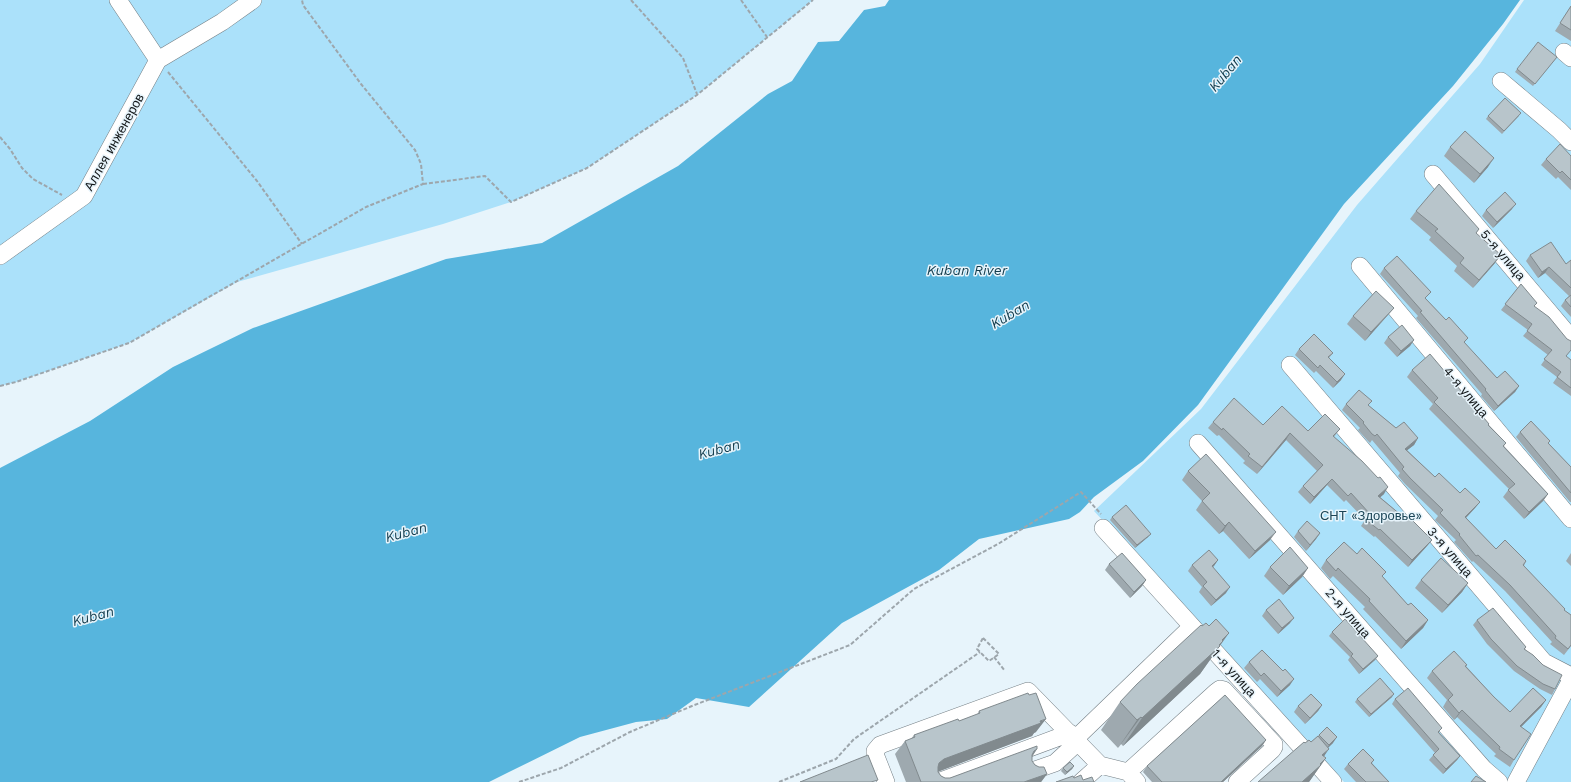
<svg xmlns="http://www.w3.org/2000/svg" width="1571" height="782" font-family="'Work Sans',sans-serif">
<style>
.green{fill:#abe1fa}
.water{fill:#57b5dd}
.lines{fill:none;stroke-linecap:round;stroke-linejoin:round}
.minor-casing{stroke:#747f85;stroke-width:18}
.path{stroke:#9da6ac;stroke-width:2;stroke-dasharray:4 2;stroke-linecap:butt}
.minor{stroke:#fff;stroke-width:17}
.wall{fill:#9ea9af}
.shaded-wall{fill:#818a8e}
.building{fill:#b8c5cb;stroke:#818a8e}
.labels{text-anchor:middle;dominant-baseline:central;stroke-width:3;stroke-linejoin:round;paint-order:stroke}
.street-label{font-size:13px;fill:#111517;stroke:#e7f4fb}
.park-label{font-size:13px;fill:#1c4556;stroke:#e7f4fb}
.water-label{font-size:14px;font-style:italic;fill:#123c4d;stroke:#e7f4fb}
</style>
<rect width="100%" height="100%" fill="#e7f4fb"/>
<!-- green -->
<path class="green" d="M0,0H813L697,95L587,168L511,202L443,224L237,282L129,343L16,382L0,386Z
M1524,0H1571V782H1344L1094,511L1201,409L1357,205L1480,64Z"/>
<!-- water -->
<path class="water" d="M889,0H1520L1503,24L1453,86L1344,204L1198,405L1143,461L1094,497L1080,512L1069,519L979,539L939,570L842,623L749,707L696,698L667,719L636,722L580,737L489,782H0V468L90,421L173,367L253,328L446,259L542,243L678,166L768,94L792,81L818,42L839,41L864,10L885,6Z"/>
<g class="lines">
<defs>
<path id="minor" d="M118,0L158,60L222,22L253,0
M1564,52L1571,58
M1501,81L1559,130L1571,142
M1433,174L1571,338
M0,256L84,196L158,60
M1360,266L1571,519
M1290,365L1544,662L1571,676
M1198,443L1484,769L1499,782
M1103,528L1333,782
M1075,739L1186,632
M1032,771L1055,763L1078,742
M1128,772L1216,692L1220,689L1224,690L1274,744V747L1272,750L1237,782
M886,782L875,754V751L880,745L1028,691L1100,765L1128,772L1137,782
M938,782L1070,733
M1081,782L1100,765
M1516,782L1571,680"/>
</defs>
<!-- minor casing -->
<use href="#minor" class="minor-casing"/>
<!-- path -->
<path class="path" d="M631,0L683,58L697,94
M741,0L767,37
M168,72L257,181L302,244
M0,137L10,149L22,168L33,179L62,195
M423,184L485,176L511,202L587,168L697,95L813,0
M0,386L16,382L129,343L366,207L423,184L421,164L415,150L361,84L303,5L302,0
M983,638L999,654L989,661L977,649Z
M994,657L1005,671
M519,782L561,768L630,732L692,706L850,645L914,589L998,544L1081,492L1101,514
M779,782L836,759L854,739L980,652"/>
<!-- minor -->
<use href="#minor" class="minor"/>
</g>
<!-- wall -->
<path class="wall" d="M1571,6V41L1555,31Z
M1557,57L1533,86L1515,72L1517,69Z
M1488,116H1519L1502,134L1486,119Z
M1450,147L1488,167L1474,183L1444,156Z
M1571,156V190L1558,177L1556,179L1541,165L1546,159Z
M1512,209L1493,228L1482,216L1486,210Z
M1416,211L1479,229L1476,233L1495,263L1473,288L1454,271L1457,266L1429,240L1431,237L1410,219Z
M1530,255L1566,264L1571,260V317L1561,306L1565,300L1569,296L1545,273L1538,278L1526,261Z
M1384,268L1426,299L1446,320L1468,338L1464,343L1497,378L1519,386L1515,392L1494,411L1481,396L1482,394L1416,318L1418,316L1380,274Z
M1521,284L1566,357L1571,360V396L1553,383L1557,377L1541,365L1548,355L1523,336L1528,330L1501,310Z
M1394,308L1387,316L1365,341L1347,324L1353,316Z
M1388,337L1414,340L1410,346L1397,357L1384,343Z
M1299,349L1333,353L1329,358L1341,380L1333,388L1316,371L1314,373L1295,355Z
M1412,370L1489,425L1506,443L1504,446L1548,494L1543,501L1524,519L1503,497L1509,489L1429,409L1433,404L1407,377Z
M1346,404L1368,405L1396,428L1418,438L1414,445L1407,450L1435,477L1460,493L1480,502L1475,508L1466,518L1496,549L1526,561L1524,566L1564,610L1571,615V646L1564,655L1550,644L1552,642L1505,591L1473,561L1472,562L1454,542L1456,540L1435,520L1438,516L1405,484L1398,476L1400,473L1372,440L1370,443L1367,440L1358,430L1360,428L1342,410Z
M1213,422L1263,425L1308,431L1340,429L1334,437L1384,494L1380,497L1407,520L1432,540L1427,546L1408,567L1375,536L1374,537L1361,526L1365,520L1346,500L1344,502L1327,485L1310,504L1298,492L1303,486L1317,471L1286,440L1257,474L1243,463L1245,461L1219,435L1217,436L1208,428Z
M1520,432L1548,443L1571,467V502H1570L1516,437Z
M1188,471L1270,540L1249,559L1223,531L1219,534L1196,510L1202,501L1182,480Z
M1112,517L1148,537L1135,548L1110,520Z
M1298,531L1320,533L1316,539L1306,551L1294,537Z
M1571,553V566L1566,561Z
M1357,554L1383,577L1408,605L1428,620L1423,628L1401,649L1363,609L1365,607L1333,576L1330,579L1321,568L1326,560Z
M1218,560L1213,567L1226,593L1211,606L1199,592L1202,587L1188,571L1192,565Z
M1109,564L1146,580L1142,586L1130,598L1105,570Z
M1270,567L1308,568L1302,577L1283,595L1264,576Z
M1421,580L1468,583L1462,592L1442,613L1415,588Z
M1266,610L1290,623L1278,634L1262,616Z
M1477,620L1526,647L1525,649L1555,689L1552,695L1540,689L1514,671L1487,644L1473,625Z
M1332,632L1378,656L1375,660L1359,674L1348,660L1350,657L1329,636Z
M1220,646L1200,674L1123,746L1121,744L1118,748L1101,730L1120,702Z
M1249,662L1290,685L1277,697L1260,679L1257,682L1244,668Z
M1466,666L1494,697L1510,712L1546,700L1541,707L1521,727L1514,760L1510,767L1494,756L1496,754L1457,717L1454,720L1443,707L1447,700L1427,678L1432,671Z
M1392,697L1369,717L1355,702L1357,699Z
M1395,699L1439,733L1460,756L1457,760L1443,774L1429,760L1435,753L1392,704Z
M1322,705L1318,711L1305,724L1294,712L1298,706Z
M979,711L1036,732L1034,733L1032,736L938,771L941,776L945,778H950L1037,749L1032,757V761L1035,765L1047,774L1041,782H906L895,754L905,741L911,739L914,735L959,721L977,715Z
M1319,735L1333,743L1328,747L1324,757L1326,758L1309,782H1258L1311,742Z
M1266,740L1262,746L1223,782H1152L1143,772L1147,766Z
M1374,760L1372,763L1389,782H1356L1344,769L1348,764Z
M1074,766L1072,769L1065,775L1061,771L1063,768Z"/>
<!-- shaded-wall -->
<path class="shaded-wall" d="M1494,158L1488,167L1474,183L1480,174Z
M1516,204L1512,209L1493,228L1497,222Z
M1501,255L1495,263L1473,288L1479,280Z
M1549,267L1545,273L1538,278L1542,272Z
M1394,308L1387,316L1365,341L1371,332Z
M1414,340L1410,346L1397,357L1401,351Z
M1345,374L1341,380L1333,388L1337,382Z
M1519,386L1515,392L1494,411L1498,406Z
M1290,433L1286,440L1257,474L1262,467Z
M1418,438L1414,445L1401,455L1405,449Z
M1332,479L1327,485L1310,504L1314,497Z
M1388,487L1384,494L1374,503L1378,496Z
M1548,494L1543,501L1524,519L1529,512Z
M1480,502L1475,508L1460,524L1465,517Z
M1229,522L1223,531L1219,534L1225,526Z
M1276,532L1270,540L1249,559L1255,551Z
M1320,533L1316,539L1306,551L1310,545Z
M1151,534L1148,537L1135,548L1137,545Z
M1432,540L1427,546L1408,567L1412,560Z
M1218,560L1214,566L1208,571L1212,566Z
M1308,568L1302,577L1283,595L1289,586Z
M1146,580L1142,586L1130,598L1134,592Z
M1468,583L1462,592L1442,613L1448,605Z
M1230,587L1226,593L1211,606L1216,600Z
M1294,618L1290,623L1278,634L1282,628Z
M1428,620L1423,628L1401,649L1406,641Z
M1229,633L1200,674L1123,746L1142,718Z
M1378,656L1375,660L1359,674L1363,669Z
M1294,679L1290,685L1277,697L1281,691Z
M1394,694L1392,697L1369,717L1371,714Z
M1546,700L1541,707L1515,733L1520,726Z
M1322,705L1318,711L1305,724L1310,718Z
M1462,710L1457,717L1454,720L1459,713Z
M1141,717L1121,744L1118,748L1137,720Z
M1046,719L1036,732L1034,733L1032,736L935,773L939,763L944,759Z
M1337,737L1333,743L1325,751L1329,745Z
M1266,740L1262,746L1223,782H1221Z
M1037,749L1028,762L1034,751Z
M1329,749L1313,772L1320,764L1326,758L1309,782H1302L1322,755Z
M1460,756L1457,760L1443,774L1446,769Z
M1074,766L1072,769L1065,775L1067,772Z
M1047,774L1041,782H1024Z"/>
<!-- building -->
<path class="building" d="M1571,6V30L1560,23Z
M1538,42L1557,57L1535,84L1517,69Z
M1505,98L1521,113L1504,131L1488,116Z
M1465,131L1494,158L1480,174L1450,147Z
M1560,144L1571,156V180L1562,171L1560,173L1546,159Z
M1439,184L1479,229L1476,233L1501,255L1479,280L1460,263L1464,258L1435,231L1438,229L1416,211Z
M1505,192L1516,204L1497,222L1486,210Z
M1551,242L1566,264L1571,260V288L1549,267L1542,272L1530,255Z
M1397,256L1431,292L1425,298L1446,320L1449,317L1468,338L1464,342L1497,378L1505,371L1519,386L1498,406L1485,390L1486,389L1420,312L1422,311L1384,268Z
M1521,284L1537,303L1534,306L1549,317L1567,339L1571,341V350L1566,356L1571,360V388L1557,377L1561,372L1544,359L1552,350L1527,331L1532,324L1505,304Z
M1376,291L1394,308L1371,332L1353,316Z
M1571,295V307L1565,300Z
M1402,325L1414,340L1401,351L1388,337Z
M1314,334L1333,353L1328,357L1345,374L1337,382L1320,365L1318,368L1299,349Z
M1430,354L1489,424L1488,425L1506,443L1503,446L1548,494L1529,512L1508,490L1515,484L1434,402L1438,398L1412,370Z
M1359,390L1372,401L1368,405L1396,428L1404,422L1418,438L1405,449L1435,477L1439,473L1460,493L1465,488L1480,502L1465,517L1496,549L1505,540L1526,561L1523,565L1565,609L1564,610L1571,615V645L1568,649L1555,638L1556,636L1510,585L1478,555L1476,556L1459,535L1460,534L1440,513L1443,510L1410,478L1402,469L1404,467L1377,434L1375,436L1372,434L1363,423L1364,422L1346,404Z
M1234,398L1263,425L1282,406L1308,431L1325,414L1340,429L1333,436L1362,461L1378,478L1380,477L1388,487L1378,496L1407,520L1409,517L1432,540L1412,560L1380,529L1379,530L1365,519L1370,514L1351,493L1348,496L1332,479L1314,497L1303,486L1323,465L1290,433L1262,467L1248,456L1250,454L1223,428L1222,430L1213,422Z
M1531,421L1550,441L1548,443L1571,467V493L1520,432Z
M1206,454L1276,532L1255,551L1229,522L1225,526L1202,501L1210,493L1188,471Z
M1126,505L1151,534L1137,545L1112,517Z
M1307,521L1320,533L1310,545L1298,531Z
M1344,542L1357,554L1362,548L1386,572L1382,576L1408,605L1411,603L1428,620L1406,641L1369,601L1370,599L1338,568L1336,571L1326,560Z
M1290,547L1308,568L1289,586L1270,567Z
M1209,550L1218,560L1212,566L1230,587L1216,600L1203,586L1207,582L1192,565Z
M1122,553L1146,580L1134,592L1109,564Z
M1441,558L1468,583L1448,605L1421,580Z
M1279,599L1294,618L1282,628L1266,610Z
M1493,608L1526,647L1524,649L1533,655L1543,665L1562,675L1555,689L1543,684L1517,666L1491,639L1477,620Z
M1216,619L1229,633L1222,640L1223,641L1219,645L1220,646L1142,718L1141,717L1137,720L1120,702L1137,684L1201,625L1202,626L1206,623L1209,626Z
M1345,619L1378,656L1363,669L1351,656L1353,654L1332,632Z
M1262,650L1283,671L1285,669L1294,679L1281,691L1264,673L1261,676L1249,662Z
M1454,651L1467,665L1465,666L1494,697L1510,712L1533,688L1546,700L1520,726L1531,734L1514,760L1499,749L1500,747L1462,710L1459,713L1448,700L1453,695L1432,671Z
M1380,678L1394,694L1371,714L1357,699Z
M1408,688L1442,728L1438,732L1460,756L1446,769L1433,755L1439,749L1395,699Z
M1028,693L1029,695L1036,693L1046,719L1040,721L1041,723L944,759L939,763L938,767V772L941,776L945,778H950L1037,746V749L1034,751L1032,755V761L1035,765L1039,767H1044L1047,774L1024,782H921L905,741L915,737L914,735L958,719L959,721L980,713L979,711Z
M1311,694L1322,705L1310,718L1298,706Z
M1225,695L1266,740L1221,782H1162L1147,766Z
M1327,727L1337,737L1329,745L1319,735Z
M1318,736L1329,749L1322,755L1326,758L1320,764L1321,765L1302,782H1258L1304,742L1305,743L1309,740L1311,742Z
M1363,749L1374,760L1371,763L1389,782H1366L1348,764Z
M868,755L878,780L871,782H800Z
M1070,762L1074,766L1067,772L1063,768Z
M1081,775L1083,780L1092,777L1094,782H1056L1073,776L1074,778Z
M1476,776L1486,782H1471Z"/>
<g class="labels">
<!-- street labels -->
<g class="street-label">
<text transform="translate(114 142) rotate(-61)">Аллея инженеров</text>
<text transform="translate(1503 255) rotate(50)">5-я улица</text>
<text transform="translate(1466 392) rotate(50)">4-я улица</text>
<text transform="translate(1450 552) rotate(49)">3-я улица</text>
<text transform="translate(1348 613) rotate(49)">2-я улица</text>
<text transform="translate(1234 673) rotate(48)">1-я улица</text>
</g>
<!-- park labels -->
<g class="park-label">
<text x="1371" y="515">СНТ «Здоровье»</text>
</g>
<!-- water labels -->
<g class="water-label">
<text transform="translate(1225 73) rotate(-50)">Kuban</text>
<text x="967" y="270">Kuban River</text>
<text transform="translate(1010 314) rotate(-31)">Kuban</text>
<text transform="translate(719 449) rotate(-15)">Kuban</text>
<text transform="translate(406 532) rotate(-15)">Kuban</text>
<text transform="translate(93 616) rotate(-15)">Kuban</text>
</g>
</g>
</svg>
